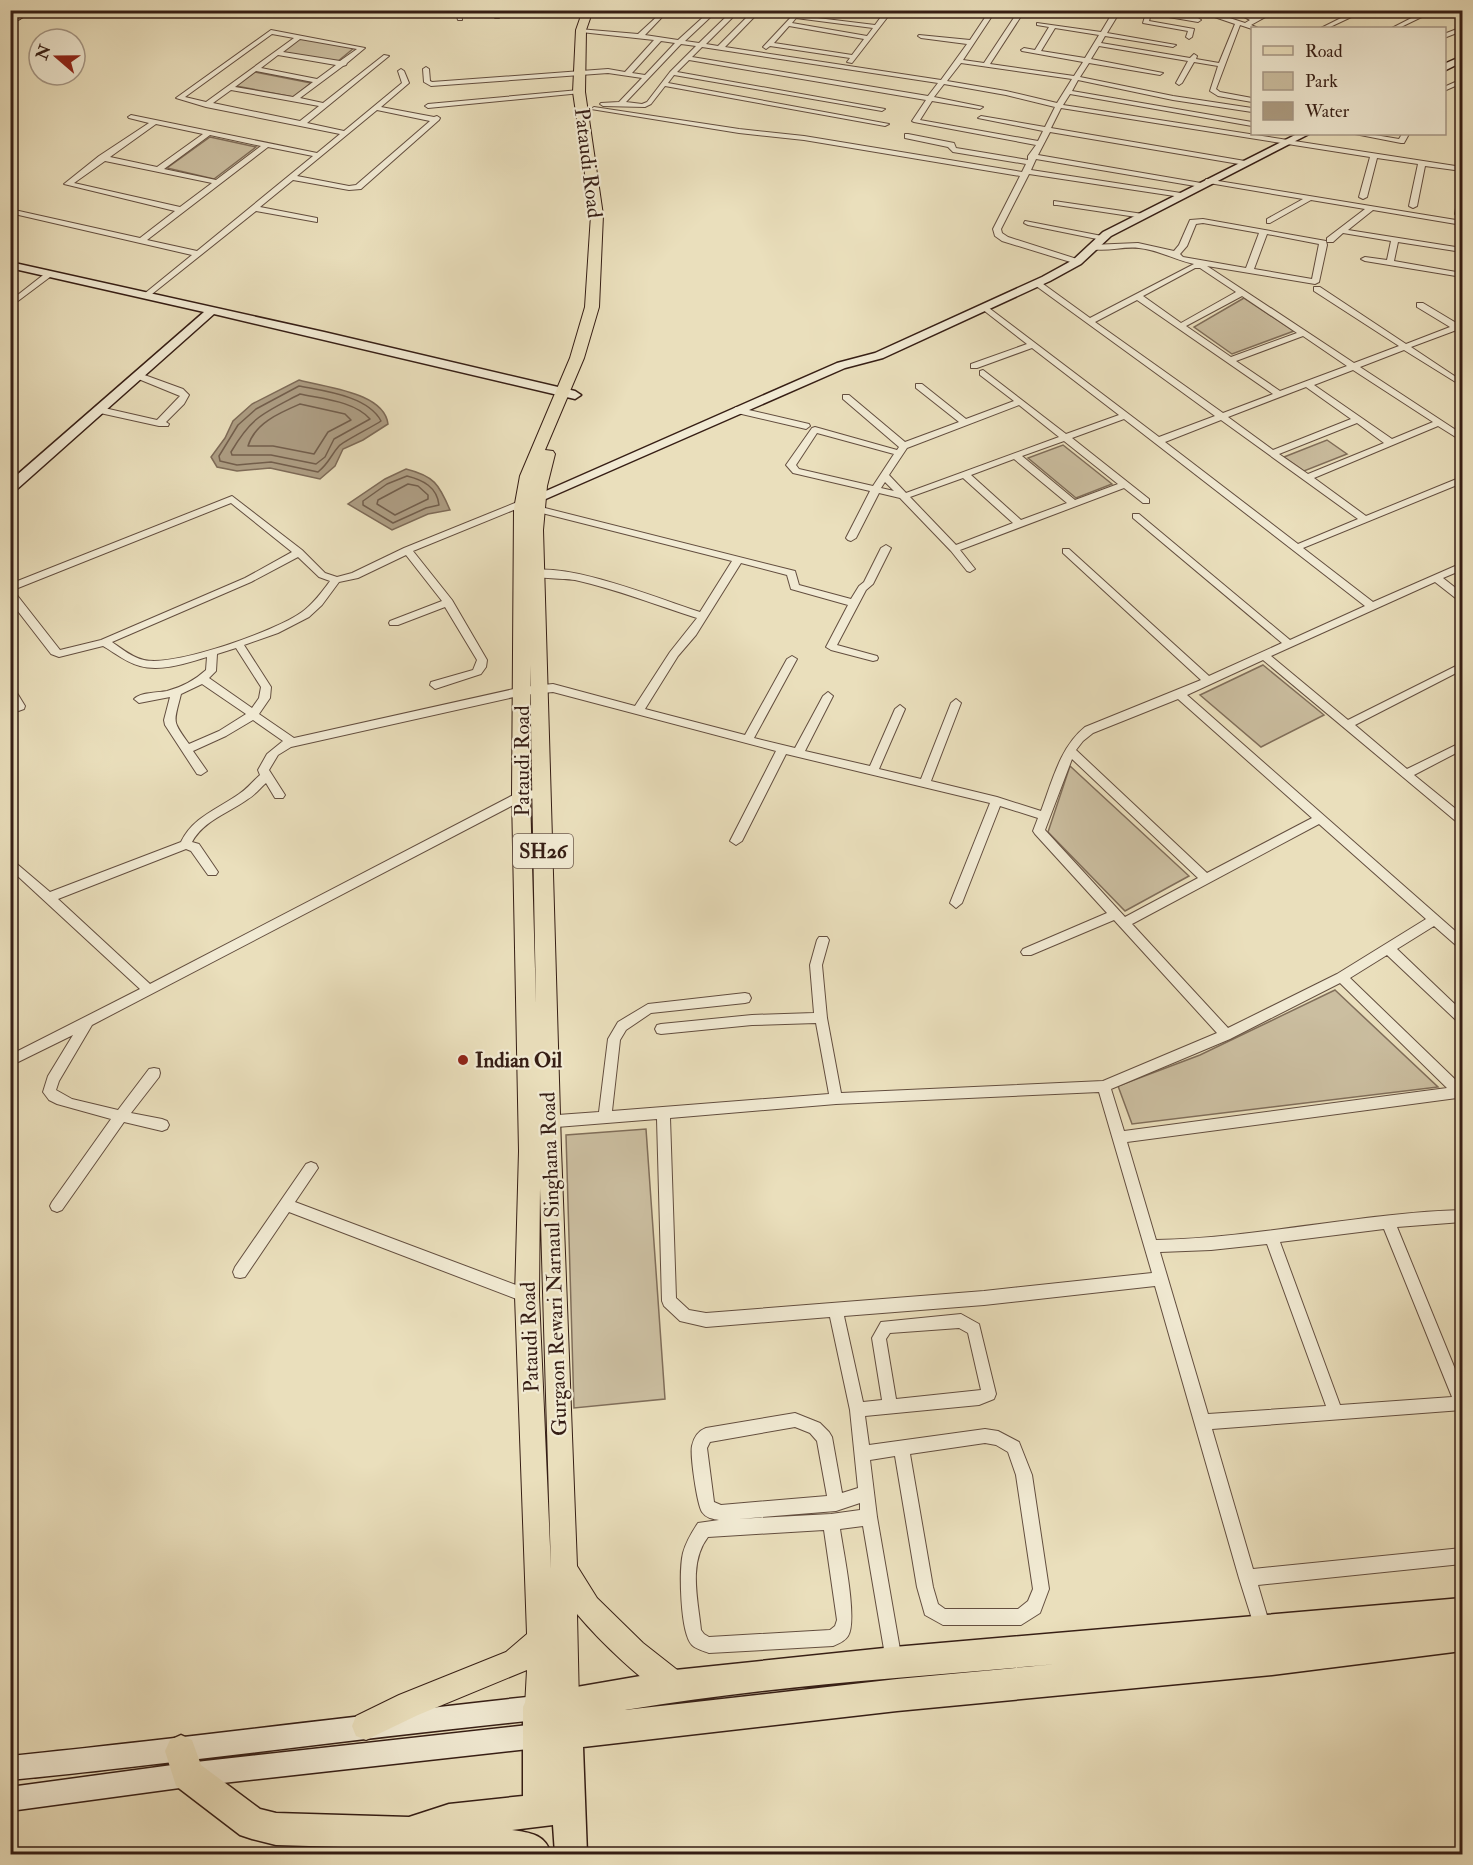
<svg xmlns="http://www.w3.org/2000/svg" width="1473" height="1865" font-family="'IM FELL Double Pica',serif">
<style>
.green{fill:#cbbea0;stroke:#806e5a;stroke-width:1.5}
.water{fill:#ad9d83;stroke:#7d6a57;stroke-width:1.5}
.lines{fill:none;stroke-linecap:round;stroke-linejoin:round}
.shore{stroke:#725e4c;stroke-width:1.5}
.street-casing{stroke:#634e3f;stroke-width:2}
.secondary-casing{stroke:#361e15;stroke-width:3}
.primary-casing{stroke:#361e15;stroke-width:2}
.highway-casing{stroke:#361e15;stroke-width:3}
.street{fill:#f1ead3;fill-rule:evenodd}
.secondary{fill:#f1ead3;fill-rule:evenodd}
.primary{fill:#eadfbc;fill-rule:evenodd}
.highway{fill:#eadfbc;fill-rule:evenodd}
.poi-dot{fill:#8f2418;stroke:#f1ead3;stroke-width:2}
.labels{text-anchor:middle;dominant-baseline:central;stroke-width:4.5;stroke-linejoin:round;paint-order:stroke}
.shield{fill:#f1ead3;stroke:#6e5b4e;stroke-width:1.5}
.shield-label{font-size:20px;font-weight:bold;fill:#361e15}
.street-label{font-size:21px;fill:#361e15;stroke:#f1ead3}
.poi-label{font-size:21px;font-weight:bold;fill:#361e15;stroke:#f1ead3;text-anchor:start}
</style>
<rect width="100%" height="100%" fill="#eadfbc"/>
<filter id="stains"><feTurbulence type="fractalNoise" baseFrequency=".00333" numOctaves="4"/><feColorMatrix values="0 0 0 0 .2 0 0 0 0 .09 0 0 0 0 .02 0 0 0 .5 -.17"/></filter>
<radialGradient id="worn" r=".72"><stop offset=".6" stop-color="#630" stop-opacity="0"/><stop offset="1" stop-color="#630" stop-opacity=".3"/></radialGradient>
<!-- green -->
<path class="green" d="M300,38L354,48L337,62L282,52Z
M255,72L311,83L293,97L236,86Z
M210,137L256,147L214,179L167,168Z
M1244,298L1294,331L1232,354L1194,327Z
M1327,440L1347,454L1304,471L1284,457Z
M1063,445L1112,484L1076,498L1028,458Z
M1263,665L1324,715L1261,747L1200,695Z
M1070,766L1189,876L1125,911L1048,832Z
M1335,990L1438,1087L1132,1124L1118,1086L1200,1055Z
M646,1129L665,1399L574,1408L566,1135Z"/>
<!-- water -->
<path class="water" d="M299,380C326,388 384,392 388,424L363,440L343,449L335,466L320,479L270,468L237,471L217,467L211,457L225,438L233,421L252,404Z
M406,469C434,476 439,484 450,510L428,514L392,530L348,504L385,479Z"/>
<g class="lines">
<!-- shore -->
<path class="shore" d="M299,386C324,391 368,396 381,421C374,426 342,442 339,446C330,456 330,462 318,472L271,462L237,465L220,461L219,456L238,425L256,409Z
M300,394C322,399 354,401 370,419L334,439L325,457L316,464L271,455H232L231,452C252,416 264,413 300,394Z
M300,404L345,414L351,420L328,432L314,454L273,446H248C255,423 279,413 300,404Z
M407,476C423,480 437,487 439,505L426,508L393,523L363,505V501L387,484Z
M408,484L418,486L428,495V499L395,515L377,504L378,500Z"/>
<defs>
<path id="street" d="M65,10L89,11L267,10L89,15Z
M280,10L298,13L335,10L298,17Z
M455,10H461L462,20H458Z
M490,10H496L499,18H495Z
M615,10H648L619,16Z
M711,10H718L685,41L699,43L733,10H740L706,44L718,46L754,10H761L725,47L941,80L967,44L921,38L918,36L919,35L970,40L990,10H996L963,60L984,63L1019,10H1025L990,64L1074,76L1083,62L1022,51L1021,50L1024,48L1035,50L1049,27L1037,25V23L1101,32L1110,17L1075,10H1093L1113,14L1115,10H1121L1107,33L1176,45L1173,47L1105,36L1101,43L1190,58L1194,54L1197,56L1196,59L1219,63L1235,24L1194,10H1205L1245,23L1250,20L1231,10H1240L1255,18L1269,10H1278L1251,25L1258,28L1252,29L1240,25L1216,89L1220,92L1252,98V102L1218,96L1210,91L1218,66L1194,62L1182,83L1179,85L1176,83L1188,61L1099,46L1091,59L1163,73L1160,75L1089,63L1080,77L1173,96L1252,108V112L1173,100L1078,80L1072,91L1252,122V126L1070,94L1063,105L1462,167V171L1425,166L1417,206L1413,208L1409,206L1418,164L1377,158L1367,197L1363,199L1359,197L1370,157L1061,108L1051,128L1245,161L1249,163L1245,165L1050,132L1038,155L1201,183L1205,185L1201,187L1036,159L1031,170L1181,193L1185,195L1181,197L1029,174L1001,229L1002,233L1008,237L1080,260V264H1077L1002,241L995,236L993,229L1020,176L804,140L739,133L591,109L594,107L739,129L804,136L1022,172L1026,164L953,152L948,147L905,138V134H908L954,143L956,148L1028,160V156L1036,145L914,122L912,121L926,100L689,60L677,72L885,109L882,111L674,75L668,83L889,124L885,126L665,86L651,104L645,107L603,106L600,104L601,103L619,102L642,78L608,73L431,86L424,82L423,69L426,67L429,69L430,81L432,82L608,69L625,72L654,40L581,32L579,31V29L638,34L663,11L666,13L665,14L645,35L678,40ZM1055,28L1099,35L1085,58L1041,51ZM661,41L675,43L645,75L632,73ZM681,44L696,46L670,72L647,102L642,104L626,102ZM702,47L938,83L928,96L692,57ZM961,63L1072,79L1057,103L1006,91L947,81ZM944,84L1006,95L1055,107L1045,127L981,116L978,118L1043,131L1038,141L920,120L932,101L980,109L983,107L934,97Z
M886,10H893L852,63L847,62L850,58L770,46L766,49L763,47L793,15L875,25ZM796,18L873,28L867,36L792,23ZM789,26L864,39L852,55L774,43Z
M1147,10L1198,18L1201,20L1198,22L1151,14L1149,21L1194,29L1192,37L1189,39L1186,37L1188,31L1143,23Z
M1357,10H1366L1328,28H1321Z
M1427,10H1436L1399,28H1392Z
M1462,27V31L1444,38V34Z
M271,30L365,48L347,63L346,65L343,66L300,98L323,103L384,55L389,56L307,123L344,131L402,83L398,71L401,69L404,71L409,83L381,107L434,117L437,116L440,118L439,120L361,189L349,190L293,180L260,207L317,218V222L256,211L147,298L143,296L144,294L192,255L10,213V209L140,238L175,211L64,184L99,156L149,123L129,118L128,117L131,115L317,153L340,134L206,107L176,98ZM272,34L294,38L206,102L185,97ZM300,39L357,49L340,61L283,52ZM278,55L336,65L317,79L261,68ZM256,71L313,82L293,97L235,87ZM231,90L319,106L300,121L213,103ZM377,110L430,121L356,185L349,186L297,176ZM156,124L203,134L157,167L110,157ZM210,135L261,146L216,180L164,169ZM268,147L313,156L197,251L147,240ZM105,161L212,183L180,207L74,183Z
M1462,79V83L1444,91V87Z
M579,90L582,92L581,93L428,108L425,106L428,104Z
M1355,134H1369L1399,139L1402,134H1409L1404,143H1401Z
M1206,179L1462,221V225L1373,210L1348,230L1462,248V252L1398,242L1394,261L1462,273V277L1365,261L1361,259L1365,257L1387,260L1391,241L1343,233L1333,242H1327V238L1365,209L1311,200L1270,223H1267V219L1303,199L1209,183L1205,181Z
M1459,191H1462V214L1459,216L1455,214Z
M1054,201L1143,214L1147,216L1143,218L1057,205H1054Z
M1203,219L1326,241L1327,245L1319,282L1315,284L1207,266L1354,363L1399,346L1314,291V287H1320L1406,344L1450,327L1417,307V303H1423L1458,324L1462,323V328L1411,347L1462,381V386L1404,350L1360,367L1462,434V441L1438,426L1314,478L1366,516L1459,478L1462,477V483L1303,548L1373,602L1462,563V570L1443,578L1462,593V601L1458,600L1435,582L1271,656L1348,720L1462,663V670L1355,725L1407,769L1462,742V750L1414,775L1462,814V824L1458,823L1263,660L1187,695L1462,937V949L1458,947L1434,926L1397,949L1462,1011V1023L1458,1022L1387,955L1350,978L1462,1086V1099L1457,1098L1127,1142L1156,1240C1259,1238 1360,1213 1462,1210V1222L1397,1227L1462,1386V1410L1212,1429L1253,1569L1462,1548V1564L1258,1585L1271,1629L1269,1635L1263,1637L1257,1635L1239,1578L1155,1286L984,1305L844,1316L863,1402L882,1400L872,1338L881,1322L961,1314L979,1324L996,1394L994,1399L979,1405L865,1416L869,1445L985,1429L998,1431L1019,1442L1032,1475L1049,1589L1040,1613L1021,1625H943L925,1615L917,1587L895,1456L870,1460L877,1517L902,1661L900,1667L894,1669L888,1667L886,1661L863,1526L840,1529C843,1550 858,1620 848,1636C845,1641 838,1644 833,1646L709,1653C704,1651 696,1649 692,1645C680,1633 679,1569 683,1553C686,1542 692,1532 698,1523L719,1520C713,1519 706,1518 702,1512C697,1504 690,1455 692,1446C694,1437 698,1431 706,1428L795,1413L820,1423L829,1432L832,1437L842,1493L858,1488L850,1410L830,1317L706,1327L680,1321L664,1306L662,1301L657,1119L544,1128L539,1126L537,1122L539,1118L544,1116L599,1112L608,1039L618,1022L648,1004L745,993L749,994L751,998L749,1002L745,1003L651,1013L626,1030L620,1040L612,1111L829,1094L816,1023L752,1025L661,1034L657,1033L655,1029L657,1025L661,1024L752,1015L814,1013L810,965L817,940L819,937H827L829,940L822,965L827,1018L841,1093L1103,1081L1217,1033L1114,920L1031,955H1023L1021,952L1023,949L1107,913L1035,834L1033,831L1038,818L1000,806L962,903L956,908L950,903L990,803L786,754L742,841L736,845L730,841L776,751L553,692L523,695L291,747L278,755L269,770L285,795L283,798H275L266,783C260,788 255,795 248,799C229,813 204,820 192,842L199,844L216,869L218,872L216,875H208L191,851L186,849L58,899L150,984L517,793L541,789L547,793L541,797L523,800L92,1025L59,1081L56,1090L72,1099L118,1110L149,1069L154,1068L159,1069L160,1073L159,1077L131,1113L162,1119L167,1121L169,1125L167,1129L162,1131L124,1122L62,1210L57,1212L52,1210L50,1206L52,1202L111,1119L57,1104L49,1100L43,1092L48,1076L73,1035L10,1066V1055L140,989L10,869V858L50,892L181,842C193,817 218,809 239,794C247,789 253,781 260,775L258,770L267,754L283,741L253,720L226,736L193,751L207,771L201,775L197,774L165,725L164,720L170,697L139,703L134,699C141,692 156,693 167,691C182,687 195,680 206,670L207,657C187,663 161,672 140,666C127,663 115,653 103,646L59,657L51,654L10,601V584L232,496L302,550L325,573L337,577L352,573L404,548L520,501H526V505L413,551L452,600L487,660L486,667L481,674L435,689L430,685L431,682L473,670L477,660L445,607L398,625H390L389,623L390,621L442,601L406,555L358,578L339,582L322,605L309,617L278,633L244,645L271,687L270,698L259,714L294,738L523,687L553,684L635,706L670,652L697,618C656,605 616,589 575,580C562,578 532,579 524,573L526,571C570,562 656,598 700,612L732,561L534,511V507L537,506L795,571L799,585L851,599L859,586L864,582L881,548L886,545L891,548L873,584L866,590L837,645L877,656L878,658L877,660L873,661L831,650L826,647L848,605L791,589L787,575L741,563L696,635L678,656L645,709L745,735L787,659L792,656L797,659L754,738L795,748L823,696L828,692L833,696L805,751L870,766L895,709L900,705L905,709L879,769L921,779L951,703L956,699L961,703L931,781L997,797L1041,811C1052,782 1060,747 1085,727L1201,680L1063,553V549H1069L1209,676L1282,643L1133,518V514H1139L1290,640L1365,606L1124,419L1072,438L1149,499V503H1143L1124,488L960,550L975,569L970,572L967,571L951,551L900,498L879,493L856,538L851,541L848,540L846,538L870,491L793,473L786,465L812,428L815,427L897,450L899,447L843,399V395H849L905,442L959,422L916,388V384H922L966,419L1014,401L980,375V371L983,370L1066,434L1119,415L1032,348L977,368H971V364L1027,344L982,309L981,307L985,305L1159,437L1215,416L1032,283L1039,281L1090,318L1194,264C1175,260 1159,250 1139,248C1123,246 1108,252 1091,249V245L1138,243L1174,251L1179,245L1190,220ZM1203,223L1259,233L1246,268L1183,257L1180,254L1187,246L1196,224ZM1267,234L1319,244L1312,279L1254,269ZM1195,268H1200L1236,292L1181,323L1143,296ZM1242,296L1297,333L1231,357L1186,326ZM1137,300L1273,394L1223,413L1095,322ZM1303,336L1347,366L1280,391L1236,361ZM1353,370L1433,422L1392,439L1314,385ZM1306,387L1351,419L1273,450L1228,417ZM1019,405L1059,437L906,493L889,475L907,448ZM1221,420L1358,519L1298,544L1165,442ZM1357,423L1384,443L1308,474L1279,454ZM817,433L894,454L873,486L799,469L796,465ZM1064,441L1118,484L1075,500L1022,456ZM1014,459L1067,503L1021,520L971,475ZM963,478L1013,523L956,545L910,497ZM885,482L894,491L881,488ZM231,503L292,552L245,578L101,640L60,650L13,590ZM298,557L319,577L330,581C322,592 313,604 302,612C276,631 175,667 144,660C133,658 122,649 112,642L251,582ZM236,648L261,687L259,698L252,708L209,678L216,671L217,654ZM202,684L246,714L219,731L189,744C171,719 174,723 181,694ZM1178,699L1312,818L1207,873L1076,750L1083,741L1093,733ZM1072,759L1198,878L1125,917L1045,830ZM1319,824L1426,919L1337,974L1228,1028L1132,924ZM1340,983L1447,1088L1124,1131L1111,1089L1230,1039ZM1099,1092L1152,1273L984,1291L706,1313L689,1310L676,1298L670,1118L836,1104ZM1384,1229L1452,1397L1340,1405L1280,1242ZM1267,1244L1326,1406L1208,1414L1160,1252L1211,1250ZM959,1328L968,1333L981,1390L896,1399L886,1339L890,1333ZM795,1427L810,1433L817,1441L827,1496L721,1505L714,1502L707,1448L710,1442ZM985,1443L996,1445L1008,1452L1016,1475L1033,1589L1028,1601L1018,1609H945L938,1604L933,1587L910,1454ZM860,1503V1510L831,1514L738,1519L836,1511ZM824,1530L837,1620L835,1626L830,1630L709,1637L704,1634L701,1630C698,1600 688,1563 708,1537Z
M1025,221L1102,236L1106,238L1102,240L1028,225L1024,223Z
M47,272L54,274L10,307V301Z
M139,373L183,389L189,395L184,404L166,422L169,424L168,426H159L100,413L96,410L100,407L157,420L180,396L136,378V374Z
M736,407L809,424L810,426L806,429L733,412L732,410Z
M10,688H14L25,706L24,709L10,714V706L14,705L10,700Z
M311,1162L316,1164L318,1168L295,1202L532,1291L534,1296L532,1301L527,1303L289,1212L245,1277L240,1278L235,1277L233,1272L235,1267L306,1164Z"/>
<path id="secondary" d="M1462,56V62L1444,71V64Z
M1297,134H1309L1111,236L1081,264L1050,281L883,358L845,368L532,505L527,506L521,502L837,363L875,353L1042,277L1073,260L1103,232Z
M10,262L324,332L575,391L581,395L575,399L214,314L15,491L10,492V481L204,312L10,268Z
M546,1695L554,1699L558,1707L554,1715L546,1719C367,1737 189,1762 10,1780V1756C189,1738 367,1714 546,1695Z
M546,1723L554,1727L558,1735L554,1743L546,1747L187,1787L10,1811V1787L187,1763Z"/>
<path id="primary" d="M22,10H35L10,25V17Z
M583,10H593L586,30L585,92L603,215L599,307L584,358L545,450L553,451L555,454L547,486L543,530L561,1149L577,1566L597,1598L643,1643L685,1676L689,1686L685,1696L675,1700C647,1688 597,1638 577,1614L579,1705L575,1715L565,1719L555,1715L552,1707L549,1717L539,1721L529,1717L525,1707L527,1670L418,1715L366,1740L356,1736L352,1726L356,1716L399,1695L506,1652L527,1634L515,1296L519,1151L512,796L514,509L520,476L570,358L585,307L591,215L573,92L576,30ZM530,665L536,1004L530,796ZM540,1188L551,1569L539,1296Z"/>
<path id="highway" d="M1462,1598V1651L1272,1675L897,1711L583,1747L587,1854H555L553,1825L512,1830C531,1833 545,1834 551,1854H447L409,1849L276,1845L252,1839L240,1835L176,1786L165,1751L170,1740L181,1735L192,1740L201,1765L260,1809L276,1813L409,1817L449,1804L523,1796V1707L528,1696L539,1691L550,1696L552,1699L554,1694L565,1689L675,1670L894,1647ZM1057,1664L897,1679L625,1710C768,1686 913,1677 1057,1664Z"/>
</defs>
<!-- street casing -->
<use href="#street" class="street-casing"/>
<!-- secondary casing -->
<use href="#secondary" class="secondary-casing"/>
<!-- primary casing -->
<use href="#primary" class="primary-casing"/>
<!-- highway casing -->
<use href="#highway" class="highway-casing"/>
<!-- street -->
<use href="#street" class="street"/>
<!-- secondary -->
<use href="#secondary" class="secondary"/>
<!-- primary -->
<use href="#primary" class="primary"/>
<!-- highway -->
<use href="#highway" class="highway"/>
</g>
<!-- markers -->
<circle class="poi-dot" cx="463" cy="1060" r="6"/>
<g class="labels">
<!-- shield labels -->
<rect class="shield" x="513" y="834" width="60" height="34" rx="4.5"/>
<g class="shield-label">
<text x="543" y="851">SH26</text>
</g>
<!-- street labels -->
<g class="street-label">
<text transform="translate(588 163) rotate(83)">Pataudi Road</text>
<text transform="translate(522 761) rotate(-90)">Pataudi Road</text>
<text transform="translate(554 1264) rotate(-92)">Gurgaon Rewari Narnaul Singhana Road</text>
<text transform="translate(530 1337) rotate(-92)">Pataudi Road</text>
</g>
<!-- poi labels -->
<g class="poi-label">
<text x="475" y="1060">Indian Oil</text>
</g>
</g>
<!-- margin -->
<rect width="1473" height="1865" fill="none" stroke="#eadfbc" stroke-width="36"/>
<rect x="12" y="12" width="1449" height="1841" fill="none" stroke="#361e15" stroke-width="3"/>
<rect x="18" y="18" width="1437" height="1829" fill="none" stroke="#361e15" stroke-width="1.5"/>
<!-- legend -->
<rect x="1251" y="27" width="195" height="108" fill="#f1ead3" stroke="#a69887" stroke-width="1.5"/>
<rect x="1263" y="46" width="30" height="9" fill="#eadfbc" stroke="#a69887" stroke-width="1.5"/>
<text x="1305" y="57" font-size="18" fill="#361e15">Road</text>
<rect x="1263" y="72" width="30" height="18" fill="#cbbea0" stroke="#a69887" stroke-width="1.5"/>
<text x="1305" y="87" font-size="18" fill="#361e15">Park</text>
<rect x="1263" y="102" width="30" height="18" fill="#ad9d83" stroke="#a69887" stroke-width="1.5"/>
<text x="1305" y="117" font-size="18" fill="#361e15">Water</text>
<!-- north arrow -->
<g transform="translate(57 57) rotate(290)"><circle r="28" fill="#f1ead3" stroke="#a69887" stroke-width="1.5"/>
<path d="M0-4.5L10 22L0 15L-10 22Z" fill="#8f2418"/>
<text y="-9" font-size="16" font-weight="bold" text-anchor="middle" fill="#361e15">N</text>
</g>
<rect width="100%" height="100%" filter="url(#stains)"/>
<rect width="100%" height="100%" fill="url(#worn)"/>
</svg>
